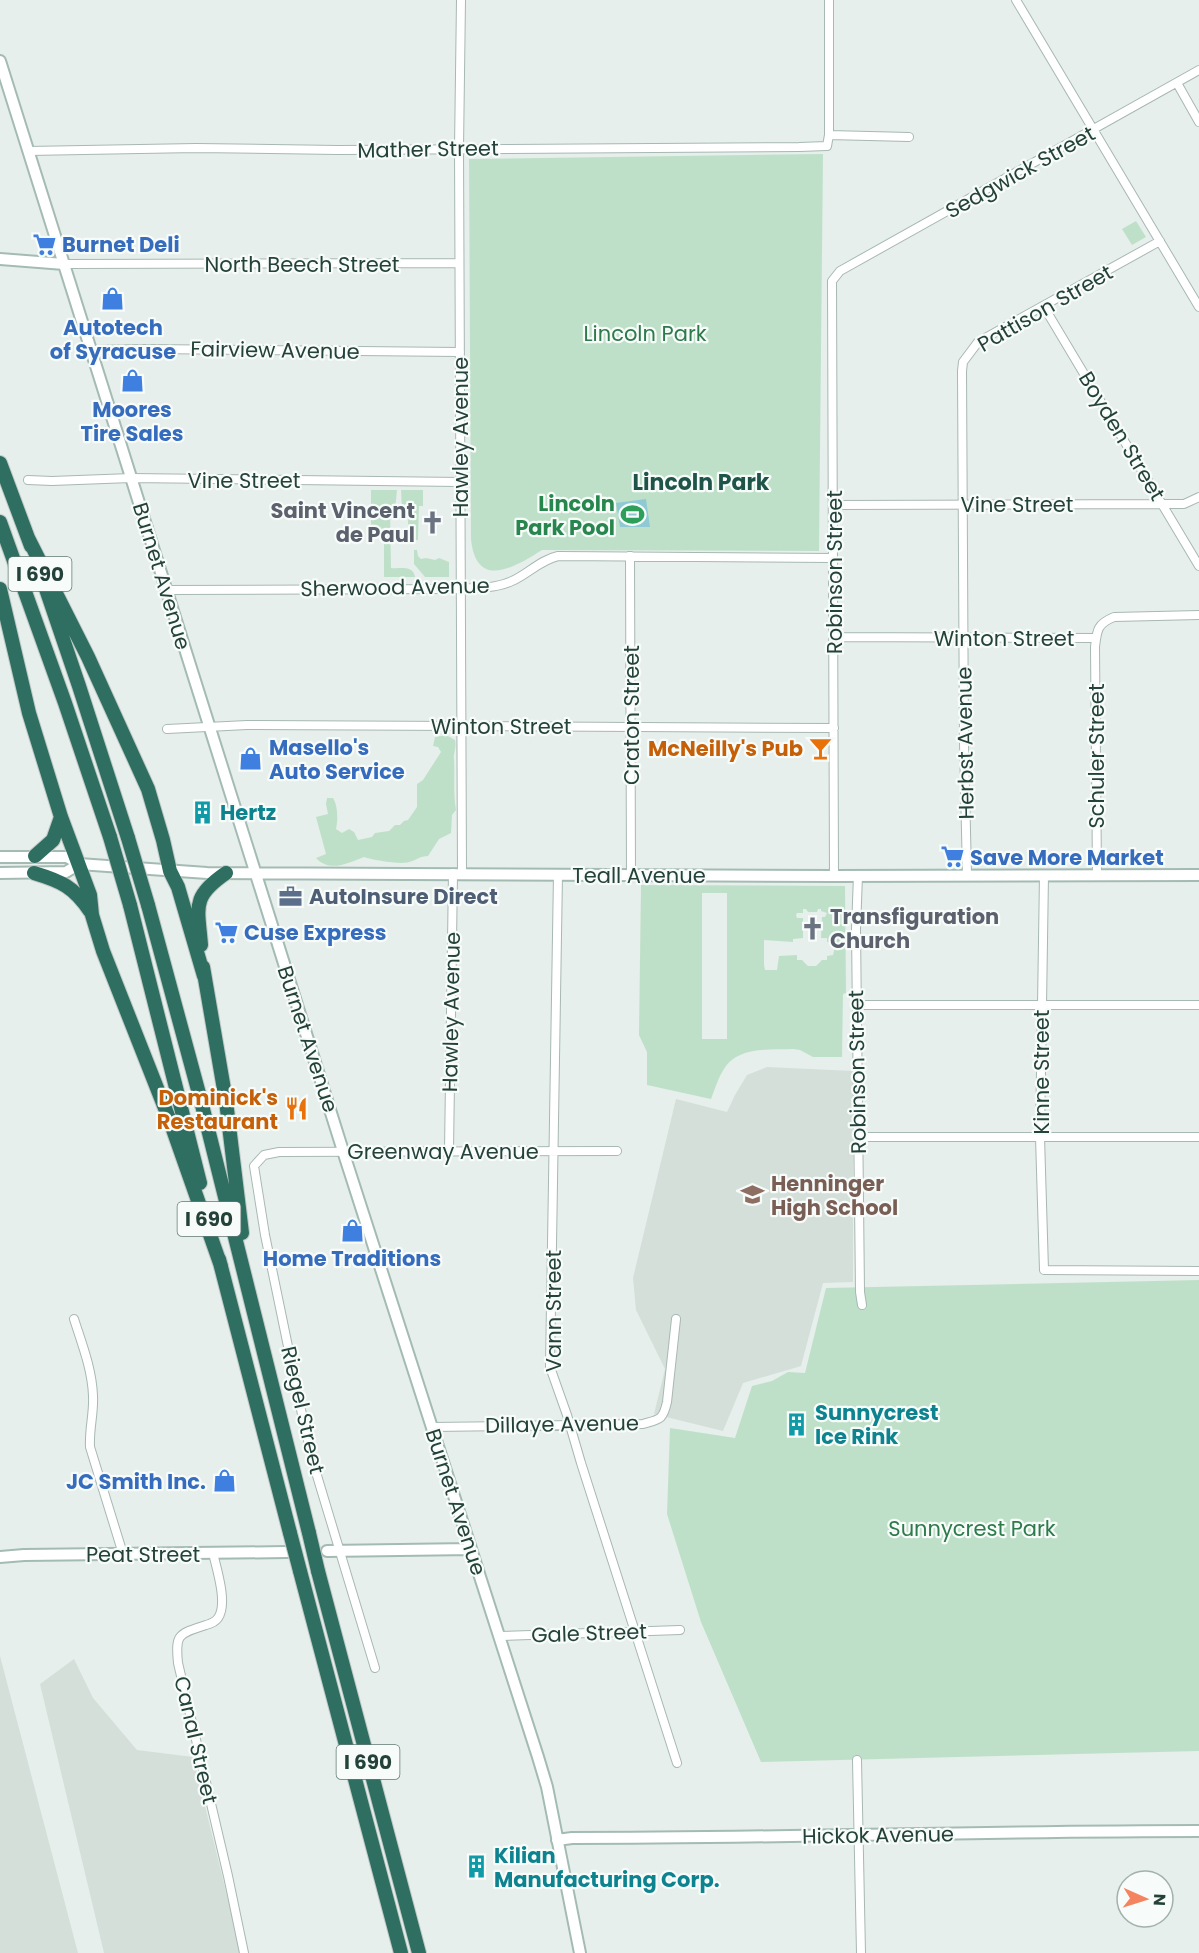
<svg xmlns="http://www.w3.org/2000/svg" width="1199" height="1953" font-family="Poppins,sans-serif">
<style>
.built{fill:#d4dfda}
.green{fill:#bfe0c8;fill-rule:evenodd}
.water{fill:#8ec9d4}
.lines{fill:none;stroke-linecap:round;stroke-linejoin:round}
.street-casing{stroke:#a8b8b2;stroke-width:10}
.secondary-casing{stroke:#a4bbb3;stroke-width:14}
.highway-casing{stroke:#c2cac8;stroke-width:16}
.street{stroke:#fff;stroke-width:8}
.secondary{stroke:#fff;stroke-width:10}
.highway{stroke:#2f6f62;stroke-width:14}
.highway-bridge-casing{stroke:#c2cac8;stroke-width:16;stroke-linecap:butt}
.highway-bridge{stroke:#2f6f62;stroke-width:14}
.labels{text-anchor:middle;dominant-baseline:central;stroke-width:4.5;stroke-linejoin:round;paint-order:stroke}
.shield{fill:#f7fbf9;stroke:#637a73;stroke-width:1.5}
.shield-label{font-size:20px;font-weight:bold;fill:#24423a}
.street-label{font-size:21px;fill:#24423a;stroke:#f7fbf9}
.shop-label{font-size:21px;font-weight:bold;fill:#366cbe;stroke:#f7fbf9;text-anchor:start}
.park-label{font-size:21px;fill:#2d7a4b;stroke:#f7fbf9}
.leisure-label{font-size:21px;font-weight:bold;fill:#27864d;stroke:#f7fbf9;text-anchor:end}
.worship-label{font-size:21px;font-weight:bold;fill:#5b616d;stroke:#f7fbf9;text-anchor:end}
.food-label{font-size:21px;font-weight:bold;fill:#c56008;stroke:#f7fbf9;text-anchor:end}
.culture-label{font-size:21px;font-weight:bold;fill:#0d838f;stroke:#f7fbf9;text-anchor:start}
.service-label{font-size:21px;font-weight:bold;fill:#4e5e75;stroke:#f7fbf9;text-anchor:start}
.education-label{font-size:21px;font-weight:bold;fill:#785e54;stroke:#f7fbf9;text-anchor:start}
.neighbourhood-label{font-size:22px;font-weight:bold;fill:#1f5548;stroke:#f7fbf9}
</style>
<rect width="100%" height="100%" fill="#e6efeb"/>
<!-- built -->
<path class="built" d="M767,1067L853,1071V1282L823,1283L801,1366L743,1383L723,1431L654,1414L665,1369L636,1310L633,1278L676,1099L727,1112L735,1095L747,1075Z
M0,1656L78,1953H0Z
M74,1659L93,1698L137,1750L193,1757L241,1953H104L40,1684Z"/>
<!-- green -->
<path class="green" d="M823,154L819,551L542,550C514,568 476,590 471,539L469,159Z
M1136,221L1146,237L1132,245L1122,229Z
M371,490H397L395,510H390L391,568C401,569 413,565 415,577H384V535H371Z
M401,490H423V506H419L418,540H401V535H408V510H402Z
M414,550H417L418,556L421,559L426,558L435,560L439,558L449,562V577H425L414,564Z
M446,735L455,740C457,748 453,753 454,759C455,776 453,793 456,810L452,815L451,833L439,839L428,856C420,856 417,860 409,862C401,865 373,860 364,857C348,863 330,873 316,858L326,854L316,817L328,814L326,804L327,798H333C338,806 338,820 336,829L342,833L349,829L354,832L358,840L372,837L375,833L389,831L395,825H400L404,821L408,820L417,807V784L423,780L441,752L438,747L433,746L435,737Z
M641,885L845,886L846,993L843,994L842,1057H813L800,1050L793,1049C770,1050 738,1046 724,1069C718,1078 715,1089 711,1099L647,1085V1052L639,1035ZM702,893H727V1039H702ZM803,909H806L808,912H817L818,909H821V911L827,913L825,917H822L821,938H827V942L831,943V946L835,947L833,955L827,956V960H822L816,966H808L802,960H797V955L779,956L777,970H765L764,965V940L793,942V939L803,938V918H797L796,915L797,913H803Z
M1199,1280V1751L761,1762L701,1622L667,1514L670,1428L735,1438L752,1386L772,1381L788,1372L805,1373L826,1288Z"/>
<!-- water -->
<path class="water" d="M646,499L650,527H620L616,503Z"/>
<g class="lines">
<defs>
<path id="street" d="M461,0L459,148L462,873
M1016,0L1199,307
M1177,83L1199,122
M829,135L909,137
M28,151L196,148L338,150L799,147L827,146L829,135V0
M64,264L459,263
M1044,307L1199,566
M91,350L144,349L460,352
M28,480L52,481L131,478L460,482
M834,505L1164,504H1184L1199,497
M630,556L631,875
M166,590L446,589C466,588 492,590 512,581C528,574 540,560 558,556L833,558
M834,637L1096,638
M167,729L247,725L834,728
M558,874L550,1367L567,1415L581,1463L677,1763
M858,875L856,929L860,1292L862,1305
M967,875L964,743L962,371L963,362L978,342L1160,241
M1044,875L1040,1137L1044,1270L1199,1271
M1097,875L1095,647C1097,630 1097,624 1114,617L1199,615
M834,876L832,281L840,271L1199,70
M857,1005H1199
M858,1137H1199
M449,1151L453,873
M74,1319C82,1344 92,1369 93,1396C94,1413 89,1429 90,1447L123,1554
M432,1427L643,1424C660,1419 663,1420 667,1402L676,1319
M213,1553C217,1570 228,1604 218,1618C215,1622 210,1624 206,1625C179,1634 175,1633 178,1663L228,1876L244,1953
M499,1636L680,1630
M375,1668L315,1469L304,1424L265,1235L254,1166L264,1155L279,1152L617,1151
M857,1760L861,1953"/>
<path id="secondary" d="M0,61L343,1151L538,1757L547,1787L580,1953
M0,259L64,264
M0,857H67L79,864L207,873L834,876L1199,875
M0,873L66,872L79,864
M327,1551L471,1549
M0,1557L24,1555L287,1552
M557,1840L572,1838C781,1838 990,1831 1199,1831"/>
<path id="highway" d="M0,463L31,546
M0,522L65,703L110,837
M28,538L88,657L148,789L163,840L170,871L178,887L204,976
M0,589L29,713L61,817L90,895L92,915L103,951L170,1121L221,1266
M46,589L79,686L128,838
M35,856L53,840L61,817
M34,873C61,881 74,887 90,911
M130,905L200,1183
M148,905L201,1101L309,1533
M201,945C198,907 191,897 226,873
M203,967L226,1101L242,1233
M219,1259L290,1533
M300,1571L401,1953
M318,1571L419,1953"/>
</defs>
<!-- street casing -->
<use href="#street" class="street-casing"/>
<!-- secondary casing -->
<use href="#secondary" class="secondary-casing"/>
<!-- highway casing -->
<use href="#highway" class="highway-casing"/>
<!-- street -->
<use href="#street" class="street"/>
<!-- secondary -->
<use href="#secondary" class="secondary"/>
<!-- highway -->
<use href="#highway" class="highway"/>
<defs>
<path id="highway-bridge" d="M110,837L130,905
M128,838L148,905
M290,1533L300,1571
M309,1533L318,1571"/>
</defs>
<!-- highway-bridge casing -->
<use href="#highway-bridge" class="highway-bridge-casing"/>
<!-- highway-bridge -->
<use href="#highway-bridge" class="highway-bridge"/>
</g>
<!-- icons -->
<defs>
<symbol id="supermarket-bare" viewBox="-9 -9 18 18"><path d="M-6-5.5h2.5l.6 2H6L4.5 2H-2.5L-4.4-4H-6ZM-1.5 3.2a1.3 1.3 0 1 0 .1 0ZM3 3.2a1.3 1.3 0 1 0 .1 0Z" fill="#3f7fe0" stroke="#f7fbf9" stroke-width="2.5" paint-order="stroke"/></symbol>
<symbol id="shop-bare" viewBox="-9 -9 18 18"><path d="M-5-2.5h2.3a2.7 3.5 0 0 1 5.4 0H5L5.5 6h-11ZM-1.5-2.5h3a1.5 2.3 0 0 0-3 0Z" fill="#3f7fe0" stroke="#f7fbf9" stroke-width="2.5" paint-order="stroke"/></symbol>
<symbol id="stadium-bare" viewBox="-9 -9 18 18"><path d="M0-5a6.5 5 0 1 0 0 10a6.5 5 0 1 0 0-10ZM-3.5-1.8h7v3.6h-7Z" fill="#2e9e5b" stroke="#f7fbf9" stroke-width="2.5" paint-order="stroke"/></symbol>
<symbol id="church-bare" viewBox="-9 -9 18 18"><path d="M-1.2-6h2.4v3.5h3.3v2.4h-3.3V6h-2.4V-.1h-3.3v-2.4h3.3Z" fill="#6b7280" stroke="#f7fbf9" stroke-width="2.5" paint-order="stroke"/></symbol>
<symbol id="bar-bare" viewBox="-9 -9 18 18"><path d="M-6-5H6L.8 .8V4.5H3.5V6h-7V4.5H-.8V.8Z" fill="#e8710a" stroke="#f7fbf9" stroke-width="2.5" paint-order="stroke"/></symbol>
<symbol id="building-bare" viewBox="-9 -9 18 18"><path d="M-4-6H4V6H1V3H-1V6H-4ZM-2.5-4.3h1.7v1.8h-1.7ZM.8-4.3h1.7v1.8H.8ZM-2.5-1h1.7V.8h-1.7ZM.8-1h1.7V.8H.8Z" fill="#0f9aa8" stroke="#f7fbf9" stroke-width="2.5" paint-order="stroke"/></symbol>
<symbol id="office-bare" viewBox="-9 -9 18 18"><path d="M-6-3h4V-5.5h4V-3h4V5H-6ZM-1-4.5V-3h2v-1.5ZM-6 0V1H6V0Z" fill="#5c6f8a" stroke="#f7fbf9" stroke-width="2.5" paint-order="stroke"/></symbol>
<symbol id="restaurant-bare" viewBox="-9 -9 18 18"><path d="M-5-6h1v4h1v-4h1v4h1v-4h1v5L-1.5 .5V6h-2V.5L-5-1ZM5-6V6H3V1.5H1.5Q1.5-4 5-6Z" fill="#e8710a" stroke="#f7fbf9" stroke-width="2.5" paint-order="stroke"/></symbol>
<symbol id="school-bare" viewBox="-9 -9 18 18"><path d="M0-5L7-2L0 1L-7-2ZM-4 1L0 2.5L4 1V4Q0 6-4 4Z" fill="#8d6e63" stroke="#f7fbf9" stroke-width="2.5" paint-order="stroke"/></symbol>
</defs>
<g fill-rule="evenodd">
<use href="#supermarket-bare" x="28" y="228" width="33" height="33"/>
<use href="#shop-bare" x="96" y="282" width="33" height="33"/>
<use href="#shop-bare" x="116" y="364" width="33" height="33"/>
<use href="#stadium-bare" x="616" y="498" width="33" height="33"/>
<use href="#church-bare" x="416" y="506" width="33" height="33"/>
<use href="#bar-bare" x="804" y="732" width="33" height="33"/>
<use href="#shop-bare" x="234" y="742" width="33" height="33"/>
<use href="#building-bare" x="186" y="796" width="33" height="33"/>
<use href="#supermarket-bare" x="936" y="840" width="33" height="33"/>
<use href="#office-bare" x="274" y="880" width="33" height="33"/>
<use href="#church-bare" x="796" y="912" width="33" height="33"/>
<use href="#supermarket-bare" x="210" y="916" width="33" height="33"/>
<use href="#restaurant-bare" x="280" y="1092" width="33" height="33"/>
<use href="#school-bare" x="736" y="1178" width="33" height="33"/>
<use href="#shop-bare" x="336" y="1214" width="33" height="33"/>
<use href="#building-bare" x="780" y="1408" width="33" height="33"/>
<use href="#shop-bare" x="208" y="1464" width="33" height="33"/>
<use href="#building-bare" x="460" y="1850" width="33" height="33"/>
</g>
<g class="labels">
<!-- shield labels -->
<g class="shield">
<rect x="8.5" y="557" width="63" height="34" rx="4.5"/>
<rect x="177.5" y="1202" width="63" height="34" rx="4.5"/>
<rect x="336.5" y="1745" width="63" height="34" rx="4.5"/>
</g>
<g class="shield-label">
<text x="40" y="574">I 690</text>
<text x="209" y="1219">I 690</text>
<text x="368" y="1762">I 690</text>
</g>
<!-- street labels -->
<g class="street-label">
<text transform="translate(428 149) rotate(-1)">Mather Street</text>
<text transform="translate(1020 172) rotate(-29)">Sedgwick Street</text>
<text x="302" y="264">North Beech Street</text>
<text transform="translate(1045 308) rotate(-30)">Pattison Street</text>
<text transform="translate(275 350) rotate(1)">Fairview Avenue</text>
<text transform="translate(1122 436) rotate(59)">Boyden Street</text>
<text transform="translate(460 437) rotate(-90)">Hawley Avenue</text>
<text x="244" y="480">Vine Street</text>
<text x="1017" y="504">Vine Street</text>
<text transform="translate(834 572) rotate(-90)">Robinson Street</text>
<text transform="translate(162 576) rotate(73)">Burnet Avenue</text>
<text transform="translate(395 587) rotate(-1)">Sherwood Avenue</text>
<text x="1004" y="638">Winton Street</text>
<text transform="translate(631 715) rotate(-90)">Craton Street</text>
<text x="501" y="726">Winton Street</text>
<text transform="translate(965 743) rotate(-91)">Herbst Avenue</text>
<text transform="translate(1096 756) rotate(-90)">Schuler Street</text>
<text x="639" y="875">Teall Avenue</text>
<text transform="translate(451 1012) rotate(-89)">Hawley Avenue</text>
<text transform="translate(308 1039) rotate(72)">Burnet Avenue</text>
<text transform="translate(857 1072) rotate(-91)">Robinson Street</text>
<text transform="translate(1041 1072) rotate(-90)">Kinne Street</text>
<text x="443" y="1151">Greenway Avenue</text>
<text transform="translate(553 1311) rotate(-90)">Vann Street</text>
<text transform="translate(303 1410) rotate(77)">Riegel Street</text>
<text transform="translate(562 1424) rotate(-1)">Dillaye Avenue</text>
<text transform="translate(456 1502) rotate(72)">Burnet Avenue</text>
<text x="143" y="1554">Peat Street</text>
<text transform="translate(589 1633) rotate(-2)">Gale Street</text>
<text transform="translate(196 1740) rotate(77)">Canal Street</text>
<text transform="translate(878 1835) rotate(-1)">Hickok Avenue</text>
</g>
<!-- shop labels -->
<g class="shop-label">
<text x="62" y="244">Burnet Deli</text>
<text x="113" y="327" text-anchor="middle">Autotech<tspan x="113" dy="24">of Syracuse</tspan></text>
<text x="132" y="409" text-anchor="middle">Moores<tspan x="132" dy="24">Tire Sales</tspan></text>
<text x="269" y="747">Masello's<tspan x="269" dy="24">Auto Service</tspan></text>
<text x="970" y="857">Save More Market</text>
<text x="244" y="932">Cuse Express</text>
<text x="352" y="1258" text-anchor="middle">Home Traditions</text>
<text x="206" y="1481" text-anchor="end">JC Smith Inc.</text>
</g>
<!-- park labels -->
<g class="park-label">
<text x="645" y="333">Lincoln Park</text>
<text x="972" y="1528">Sunnycrest Park</text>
</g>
<!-- leisure labels -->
<g class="leisure-label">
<text x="615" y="503">Lincoln<tspan x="615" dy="24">Park Pool</tspan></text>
</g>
<!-- worship labels -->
<g class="worship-label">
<text x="415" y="510">Saint Vincent<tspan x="415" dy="24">de Paul</tspan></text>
<text x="830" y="916" text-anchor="start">Transfiguration<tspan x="830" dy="24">Church</tspan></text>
</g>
<!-- food labels -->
<g class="food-label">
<text x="803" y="748">McNeilly's Pub</text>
<text x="278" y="1097">Dominick's<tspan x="278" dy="24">Restaurant</tspan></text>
</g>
<!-- culture labels -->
<g class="culture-label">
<text x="220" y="812">Hertz</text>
<text x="815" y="1412">Sunnycrest<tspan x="815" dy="24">Ice Rink</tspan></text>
<text x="494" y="1855">Kilian<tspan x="494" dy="24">Manufacturing Corp.</tspan></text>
</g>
<!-- service labels -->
<g class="service-label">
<text x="309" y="896">AutoInsure Direct</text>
</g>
<!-- education labels -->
<g class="education-label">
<text x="771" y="1183">Henninger<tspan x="771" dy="24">High School</tspan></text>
</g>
<!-- neighbourhood labels -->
<g class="neighbourhood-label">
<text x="701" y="482">Lincoln Park</text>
</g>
</g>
<!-- north arrow -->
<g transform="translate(1145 1899) rotate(93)"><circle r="28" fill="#f7fbf9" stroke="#a3b1ad" stroke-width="1.5"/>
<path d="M0-4.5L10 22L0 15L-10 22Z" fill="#f4845f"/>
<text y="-9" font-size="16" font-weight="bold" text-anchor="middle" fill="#24423a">N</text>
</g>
</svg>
